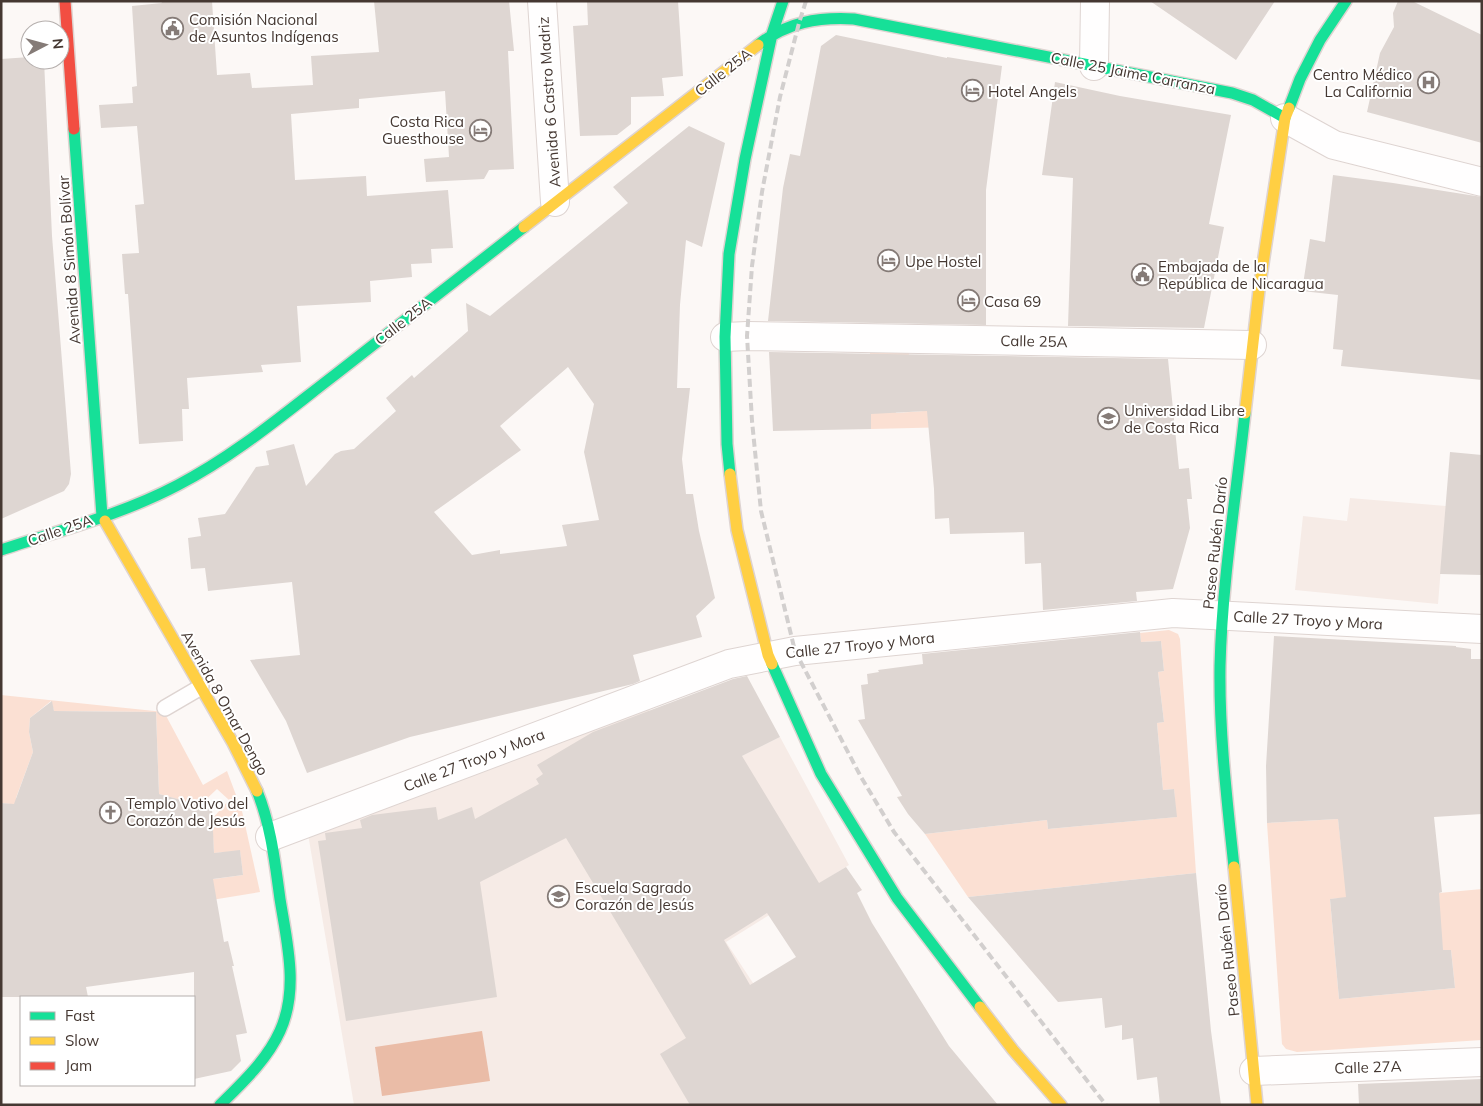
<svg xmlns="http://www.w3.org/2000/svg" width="1483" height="1106" font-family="Mulish,sans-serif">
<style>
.built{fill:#f6ebe6}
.green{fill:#fbe0d3}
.water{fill:#eabca7}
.building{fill:#ded6d2;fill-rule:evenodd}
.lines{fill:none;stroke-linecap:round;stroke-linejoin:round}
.lane-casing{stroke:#ded4d1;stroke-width:18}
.street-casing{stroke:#ded4d1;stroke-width:30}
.fast-casing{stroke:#ded4d1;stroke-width:14}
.slow-casing{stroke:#ded4d1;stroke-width:14}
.jam-casing{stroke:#ded4d1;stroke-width:14}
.lane{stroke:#fffefe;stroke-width:15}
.street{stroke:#fffefe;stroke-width:28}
.fast{stroke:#16e098;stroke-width:11}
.slow{stroke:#ffcf43;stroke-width:11}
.jam{stroke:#f24e42;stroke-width:11}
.rail{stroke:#d2cfce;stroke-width:4;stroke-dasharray:8 4;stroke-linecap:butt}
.labels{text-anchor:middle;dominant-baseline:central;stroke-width:4;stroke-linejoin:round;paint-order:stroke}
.poi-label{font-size:15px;fill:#453832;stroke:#fff;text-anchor:start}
.street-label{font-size:15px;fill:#453832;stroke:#fff}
</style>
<rect width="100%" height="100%" fill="#fcf8f6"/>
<!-- built -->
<path class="built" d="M1350,498L1446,506L1438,604L1295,590L1303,516L1347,521Z
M648,708L688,783L780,737L849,865L726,942L753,983L789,1043L737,1105H354L308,834Z"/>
<!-- green -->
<path class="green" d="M870,348L909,350C910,372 893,391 896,413L939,410L954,427L871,429Z
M1169,630L1178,634L1180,639L1196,873L968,897L925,834L1047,820L1048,829L1176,817L1174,789L1163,790L1157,723L1164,722L1158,672L1164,671L1161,641L1141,642L1140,633Z
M1,695L164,712L203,785L227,771L242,811L260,892L181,905L178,884L243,875L240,851L214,853L212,819L229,800L217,789L200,805L159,794L156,712L54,711L51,701L30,718L29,732L33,752L16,798L20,805L1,803Z
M1338,819L1342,855L1354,897L1330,899L1339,999L1455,988L1451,950L1429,952L1439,893L1482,889V1040L1297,1052L1286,1049L1282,1044L1267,823Z"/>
<!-- water -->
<path class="water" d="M482,1031L490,1081L382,1096L375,1047Z"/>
<!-- building -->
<path class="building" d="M161,1H212L217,75L250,73L252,88L313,85L311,56L379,52L374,1H509L514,51H508L514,169L489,170L484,179L426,182L424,159L449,157L445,91L359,99V108L291,114L295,180L366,176L367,196L448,190L453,248L431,249L432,263L411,264L412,277L370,281L371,302L297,306L301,362L261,365L263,372L187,378L189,409H182L183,441L139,444L128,294H125L122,254L139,253L135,205L144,204L137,126L101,128L99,105L133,103L132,87L137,86L132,6L162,3Z
M587,1H678L683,76L662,78L664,96L631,97V124L617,135L580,136L573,26L588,25Z
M1150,1H1275L1236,60Z
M1398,1H1412L1482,35V143L1367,112L1380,53L1394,27L1393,13Z
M836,35L947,58V57L1002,66L986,190V325L768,321L783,188L790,154L800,156L821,46Z
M30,57V60H44L52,236L71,474L69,484L64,491L1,519V59Z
M1055,82L1120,96L1231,115L1209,224L1224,227L1204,328L1068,326L1073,178L1042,175Z
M689,126L725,143L702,247L686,240L680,305L677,388H690L682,459L686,494H693L699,531L715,598L696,616L702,637L633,655L640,681L633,684L410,737L307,773L286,721L250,660L300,655L292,582L208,591L205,568L191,569L188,538L201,536L198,518L225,514L256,467L269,465L266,451L294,444L306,486L335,454L341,451L354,449L396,411L386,398L412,375L414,378L468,331L466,303L490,316L628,203L613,187ZM568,367L594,404L584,452L599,520L562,525L567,546L500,554V550L472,555L434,512L521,450L500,426Z
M1333,175L1393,183L1482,197V380L1341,366L1343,350L1333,349L1338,295L1302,291L1310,239L1325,242Z
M769,352L1168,359L1179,469L1189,468L1192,499H1187L1190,528L1173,589L1136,592L1137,601L1043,610L1041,563L1025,564L1024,532L950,534L949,518L935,519L934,489L927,411L871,414V429L773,431Z
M1450,452L1482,455V575L1440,574Z
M1140,632L1141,642L1161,641L1164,671L1158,672L1164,722L1157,723L1163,790L1174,789L1177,817L1048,829L1047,820L925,834L908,814L897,797L902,796L858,720L865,719L861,685L868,684L867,674L879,672L878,670L923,664L922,654Z
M1274,636L1456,646V647L1471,649V659H1482V814L1434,817L1442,892L1439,893L1443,950H1451L1455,988L1339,999L1330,899L1346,897L1338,819L1267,823L1266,766Z
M747,676L780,737L742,756L819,883L846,867L862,890L857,893L872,923L949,1046L998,1105H690L660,1054L686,1038L566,838L480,882L497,997L346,1021L318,841L326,840L325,833L362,828L360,820L372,815L436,807L438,820L472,807L475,819L539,784L536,779L543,774L537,765L593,732L733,679ZM767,913L796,957L750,985L724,940Z
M52,701L54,711L156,712L159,794L212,808L214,853L240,850L243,875L213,879L224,942L228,941L234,966H232L247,1033L236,1035L241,1061L231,1071L194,1079V972L86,987L88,997H1V803L14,804L33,752L29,732L30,718Z
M1196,873L1211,1031L1221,1105H1160L1157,1077L1137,1080L1133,1038L1122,1040V1025L1105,1028L1102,998L1058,1002L968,897Z
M1482,1079V1105H1359L1358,1084Z"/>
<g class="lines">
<defs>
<path id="lane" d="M165,708L201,687"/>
<path id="street" d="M542,1L555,202
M1094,66L1095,1
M1285,118L1334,145L1482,182
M725,337L747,336L1252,345
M270,837L729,664L795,651L1173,613L1482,629
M1254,1071L1482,1062"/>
<path id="fast" d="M758,45C787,22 818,17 854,19L1232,93L1253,100L1285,118
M1289,108L1300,79L1320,40L1346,1
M74,129L102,516L105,521
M730,474L727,444L725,337L729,254L745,159L772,34L783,1
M1,550C61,530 123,514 178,485C236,455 285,413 336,374C399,325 462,276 524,227
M772,664L821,774L897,898L980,1007
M1234,867C1227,800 1219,733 1220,666C1222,583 1236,496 1245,413
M220,1105C242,1083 267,1060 280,1031C299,989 287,943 280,899C275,863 271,825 257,791"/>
<path id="slow" d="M524,227L758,45
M1245,413L1259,290L1285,118L1289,108
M730,474L737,530L768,655L772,664
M105,521L233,743L257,791
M1234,867L1257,1105
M980,1007L1013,1050L1061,1105"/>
<path id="jam" d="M65,1L74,129"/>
</defs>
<!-- lane casing -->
<use href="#lane" class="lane-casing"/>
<!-- street casing -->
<use href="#street" class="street-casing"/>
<!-- fast casing -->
<use href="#fast" class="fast-casing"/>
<!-- slow casing -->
<use href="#slow" class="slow-casing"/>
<!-- jam casing -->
<use href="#jam" class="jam-casing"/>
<!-- lane -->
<use href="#lane" class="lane"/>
<!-- street -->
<use href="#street" class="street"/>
<!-- fast -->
<use href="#fast" class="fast"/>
<!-- slow -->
<use href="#slow" class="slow"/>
<!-- jam -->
<use href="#jam" class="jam"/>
<!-- rail -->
<path class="rail" d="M806,1L799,23L780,97L762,192L752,266L747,336L752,421L761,511L795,651L861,777L894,832L1106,1105"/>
</g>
<!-- icons -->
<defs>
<symbol id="civic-ring" viewBox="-11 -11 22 22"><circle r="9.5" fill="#fff" stroke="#857b77" stroke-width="1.5"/><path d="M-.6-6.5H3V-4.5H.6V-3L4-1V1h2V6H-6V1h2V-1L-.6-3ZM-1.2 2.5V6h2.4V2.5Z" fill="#857b77"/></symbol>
<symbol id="hospital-ring" viewBox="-11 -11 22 22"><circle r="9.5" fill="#fff" stroke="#857b77" stroke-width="1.5"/><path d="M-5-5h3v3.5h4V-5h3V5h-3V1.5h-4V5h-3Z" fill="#857b77"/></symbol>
<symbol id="hotel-ring" viewBox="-11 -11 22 22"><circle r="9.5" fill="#fff" stroke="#857b77" stroke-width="1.5"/><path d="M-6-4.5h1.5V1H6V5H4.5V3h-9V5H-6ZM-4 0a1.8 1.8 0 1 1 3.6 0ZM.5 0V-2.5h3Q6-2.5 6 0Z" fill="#857b77"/></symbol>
<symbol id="university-ring" viewBox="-11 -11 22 22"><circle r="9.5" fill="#fff" stroke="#857b77" stroke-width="1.5"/><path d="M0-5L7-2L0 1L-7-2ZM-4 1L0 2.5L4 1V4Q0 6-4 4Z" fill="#857b77"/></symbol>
<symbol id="church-ring" viewBox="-11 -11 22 22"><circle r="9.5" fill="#fff" stroke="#857b77" stroke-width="1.5"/><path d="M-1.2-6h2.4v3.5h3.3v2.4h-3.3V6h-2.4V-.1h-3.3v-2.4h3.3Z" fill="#857b77"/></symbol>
<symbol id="school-ring" viewBox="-11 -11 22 22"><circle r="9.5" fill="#fff" stroke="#857b77" stroke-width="1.5"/><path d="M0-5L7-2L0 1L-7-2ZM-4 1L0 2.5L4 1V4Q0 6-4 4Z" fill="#857b77"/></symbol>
</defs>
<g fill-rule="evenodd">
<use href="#civic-ring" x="160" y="16" width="25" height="25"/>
<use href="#hospital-ring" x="1416" y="70" width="25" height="25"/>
<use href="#hotel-ring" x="960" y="78" width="25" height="25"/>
<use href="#hotel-ring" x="468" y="118" width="25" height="25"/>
<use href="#hotel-ring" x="876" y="248" width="25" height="25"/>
<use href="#civic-ring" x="1130" y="262" width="25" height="25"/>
<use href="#hotel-ring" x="956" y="288" width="25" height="25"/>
<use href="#university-ring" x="1096" y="406" width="25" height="25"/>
<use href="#church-ring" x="98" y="800" width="25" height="25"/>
<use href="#school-ring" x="546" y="884" width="25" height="25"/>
</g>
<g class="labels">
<!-- poi labels -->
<g class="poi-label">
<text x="189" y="19">Comisión Nacional<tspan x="189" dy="17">de Asuntos Indígenas</tspan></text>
<text x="1412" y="74" text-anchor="end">Centro Médico<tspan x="1412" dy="17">La California</tspan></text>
<text x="988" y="91">Hotel Angels</text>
<text x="464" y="121" text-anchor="end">Costa Rica<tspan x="464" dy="17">Guesthouse</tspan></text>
<text x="905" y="261">Upe Hostel</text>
<text x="1158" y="266">Embajada de la<tspan x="1158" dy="17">República de Nicaragua</tspan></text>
<text x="984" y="301">Casa 69</text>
<text x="1124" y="410">Universidad Libre<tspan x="1124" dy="17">de Costa Rica</tspan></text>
<text x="126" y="803">Templo Votivo del<tspan x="126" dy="17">Corazón de Jesús</tspan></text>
<text x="575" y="887">Escuela Sagrado<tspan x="575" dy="17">Corazón de Jesús</tspan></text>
</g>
<!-- street labels -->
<g class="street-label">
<text transform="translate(723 72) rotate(-38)">Calle 25A</text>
<text transform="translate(1133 73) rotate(11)">Calle 25 Jaime Carranza</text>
<text transform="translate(549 102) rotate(-94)">Avenida 6 Castro Madriz</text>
<text transform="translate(69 260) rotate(-94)">Avenida 8 Simón Bolívar</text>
<text transform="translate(403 321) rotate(-38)">Calle 25A</text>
<text transform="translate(1034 341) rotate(1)">Calle 25A</text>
<text transform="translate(60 530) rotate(-19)">Calle 25A</text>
<text transform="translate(1215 543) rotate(-84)">Paseo Rubén Darío</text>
<text transform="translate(1308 620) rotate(3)">Calle 27 Troyo y Mora</text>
<text transform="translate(860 645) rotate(-6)">Calle 27 Troyo y Mora</text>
<text transform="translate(225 703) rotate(61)">Avenida 8 Omar Dengo</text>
<text transform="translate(474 760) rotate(-21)">Calle 27 Troyo y Mora</text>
<text transform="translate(1227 950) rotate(-96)">Paseo Rubén Darío</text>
<text transform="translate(1368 1067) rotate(-2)">Calle 27A</text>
</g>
</g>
<!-- border -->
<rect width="1483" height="1106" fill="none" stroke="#453832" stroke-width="5"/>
<!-- legend -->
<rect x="20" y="996" width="175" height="90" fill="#ffffff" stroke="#b5afad"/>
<rect x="30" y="1012" width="25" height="8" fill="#16e098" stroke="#b5afad"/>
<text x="65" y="1021" font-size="15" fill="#453832">Fast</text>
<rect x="30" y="1037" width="25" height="8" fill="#ffcf43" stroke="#b5afad"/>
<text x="65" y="1046" font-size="15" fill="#453832">Slow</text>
<rect x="30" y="1062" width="25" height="8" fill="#f24e42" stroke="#b5afad"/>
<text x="65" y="1071" font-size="15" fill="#453832">Jam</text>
<!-- north arrow -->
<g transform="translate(45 45) rotate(84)"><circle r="24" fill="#ffffff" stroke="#b5afad"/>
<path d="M0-4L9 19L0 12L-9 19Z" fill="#857b77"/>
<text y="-8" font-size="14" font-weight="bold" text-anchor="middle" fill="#453832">N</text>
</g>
</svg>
